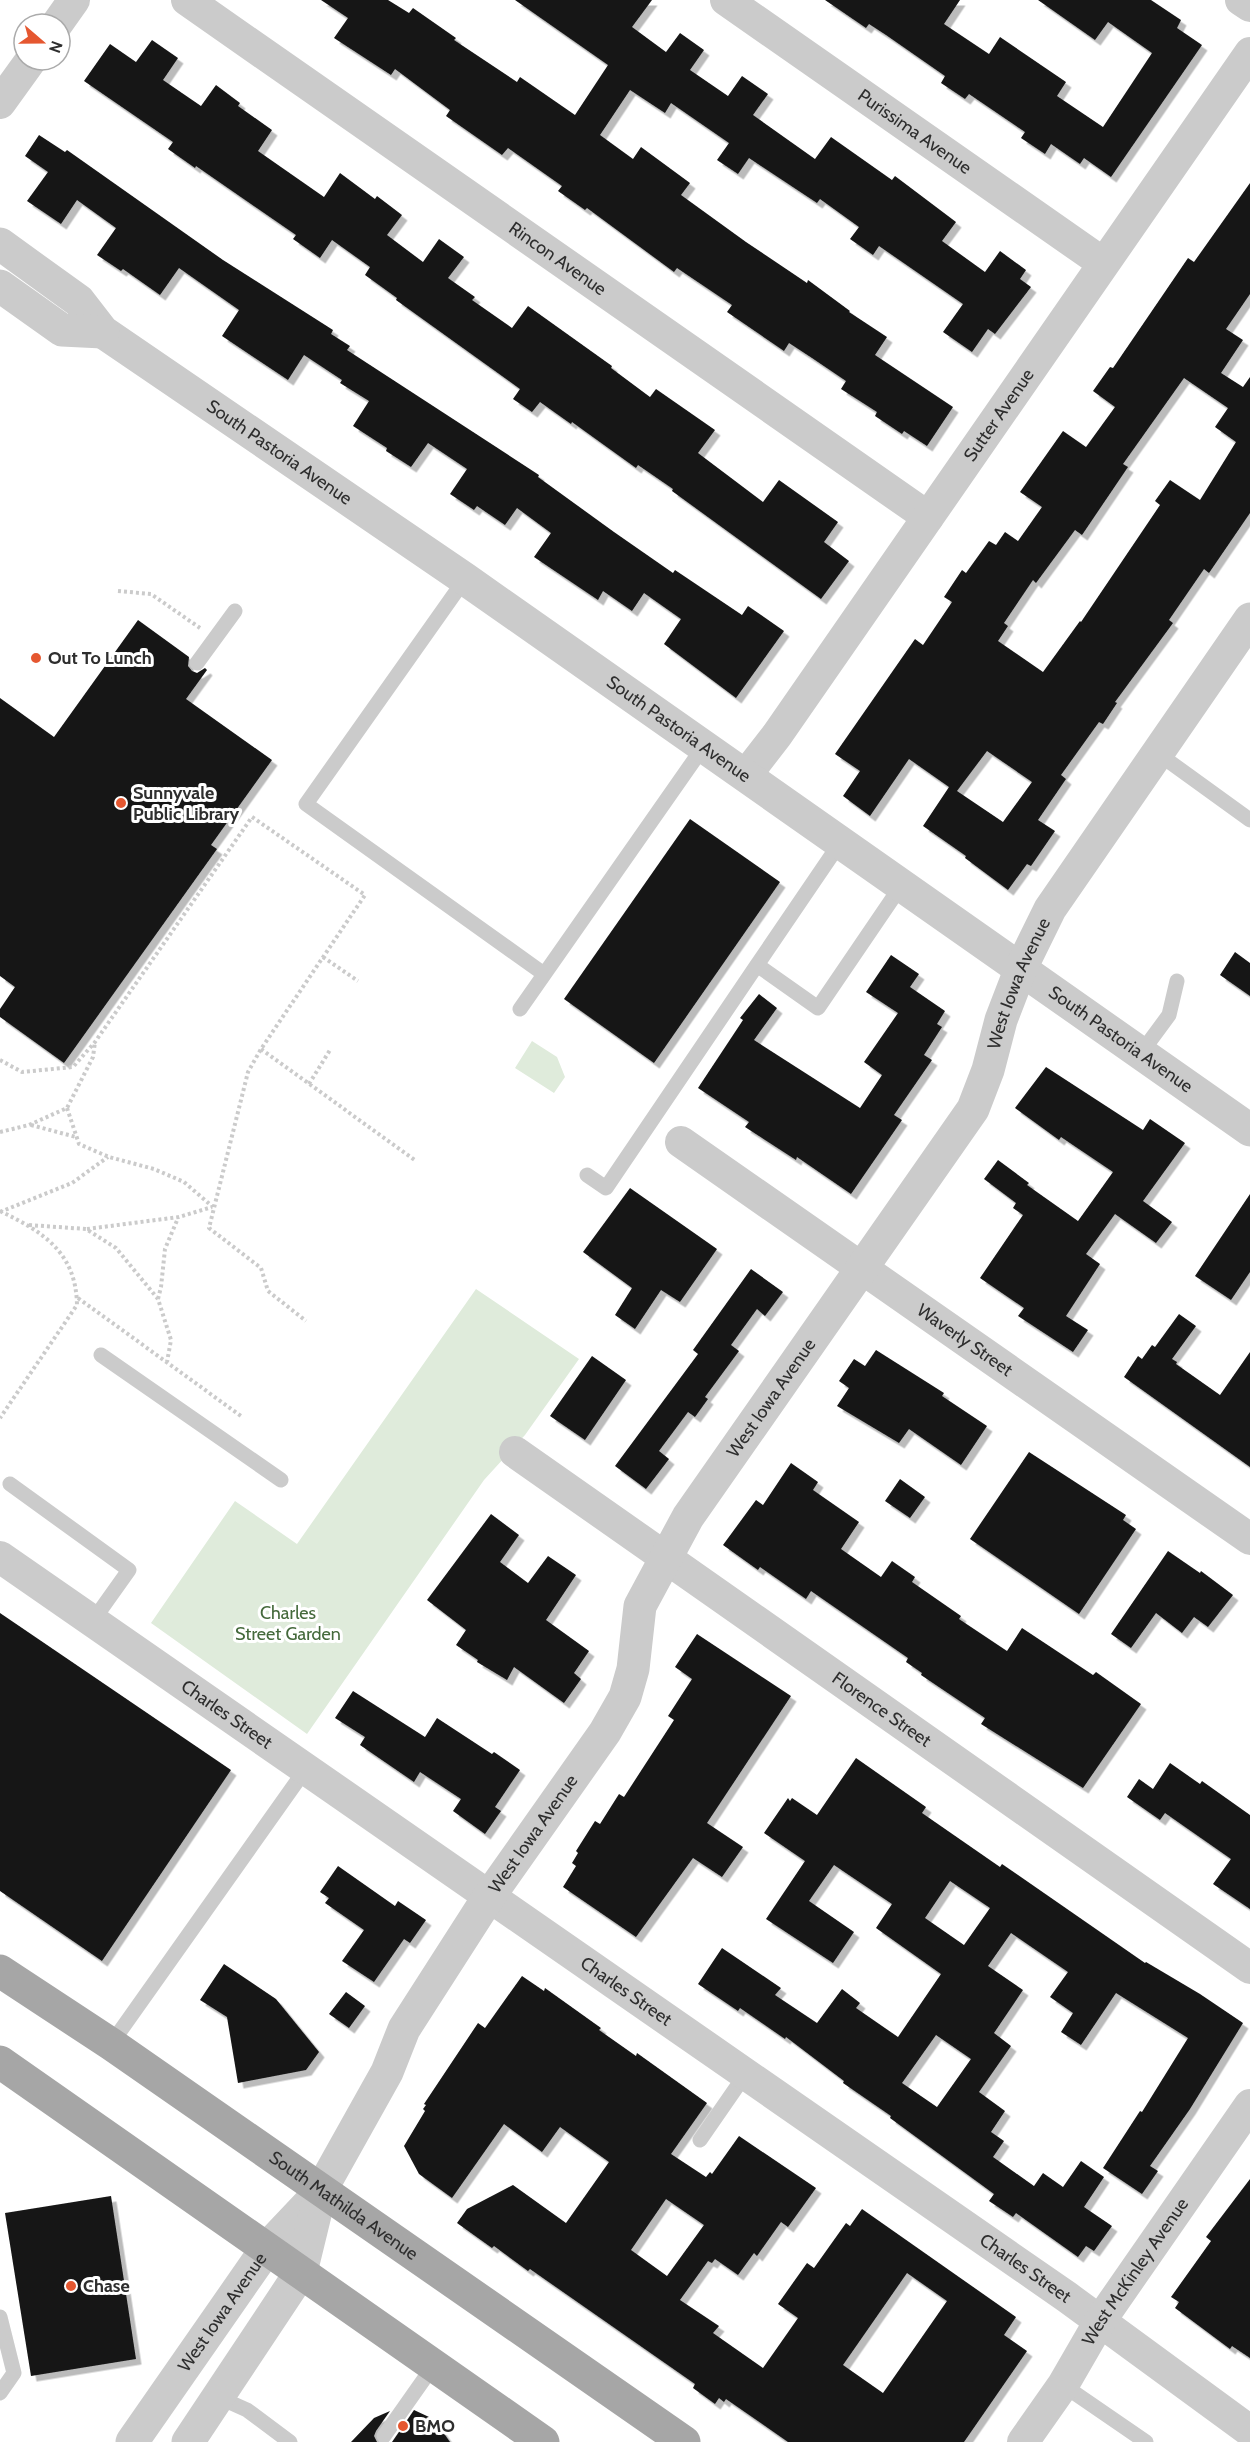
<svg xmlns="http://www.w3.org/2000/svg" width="1250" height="2442" font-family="Cabin,sans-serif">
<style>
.green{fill:#dfebdb}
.building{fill:#151515;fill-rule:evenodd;filter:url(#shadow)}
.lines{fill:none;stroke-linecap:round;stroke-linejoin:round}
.path{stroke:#cbcbcb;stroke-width:4;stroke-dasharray:3 3;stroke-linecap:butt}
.service{stroke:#cbcbcb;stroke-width:15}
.minor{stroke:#cbcbcb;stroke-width:32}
.tertiary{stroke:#cbcbcb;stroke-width:33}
.primary{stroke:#a6a6a6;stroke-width:33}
.poi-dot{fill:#e55730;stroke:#fff;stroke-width:2}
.labels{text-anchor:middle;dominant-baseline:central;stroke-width:6;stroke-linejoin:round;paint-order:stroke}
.street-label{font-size:18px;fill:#2e2e2e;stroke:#fff}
.poi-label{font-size:18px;font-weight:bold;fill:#2e2e2e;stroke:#fff;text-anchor:start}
.park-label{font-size:18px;fill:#44693b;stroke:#fff}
</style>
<defs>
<filter id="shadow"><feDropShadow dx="5.5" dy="5.5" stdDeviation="0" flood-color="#0004"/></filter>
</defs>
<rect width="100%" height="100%" fill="#fff"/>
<!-- green -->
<path class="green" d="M532,1041L557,1057L565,1077L554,1093L515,1068Z
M476,1289L579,1359L525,1435L484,1480L307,1734L151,1623L235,1501L297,1544Z"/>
<!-- building -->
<path class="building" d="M321,0H388L409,13L413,8L456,38L454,40L517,82L520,77L575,115L608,65L515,0H652L632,27L666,52L680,33L704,50L690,70L728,96L742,76L768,94L753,115L815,159L831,137L892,180L895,176L956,222L942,241L985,272L1000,251L1026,270L1020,279L1031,287L995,334L988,329L972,352L943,332L963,304L879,246L873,255L850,239L859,227L820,199L817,203L749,158L738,174L717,160L729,143L671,103L665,113L630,90L600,135L633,159L641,147L690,183L681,195L746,242L807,283L808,280L850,311L849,312L887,337L875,355L953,407L927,446L904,431L902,434L875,416L877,412L841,389L846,381L812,358L789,343L784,351L727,312L732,305L677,268L674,272L587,208L585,210L558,191L562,186L508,148L502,155L446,116L450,110L395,69L391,75L334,38L348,18Z
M825,0H960L944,24L989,54L1000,37L1066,82L1057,96L1103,127L1152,53L1108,22L1095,40L1038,0H1151L1181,20L1177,28L1202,45L1111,177L1084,158L1080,164L1051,144L1045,154L1021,138L1025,132L969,94L965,99L941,83L945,76L886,35L869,24L866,28Z
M152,40L178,58L163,80L201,106L216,85L240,103L238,106L272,130L258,151L324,197L340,173L375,199L377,196L402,215L387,235L423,262L439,239L464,257L448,278L475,297L472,300L512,328L528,306L612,366L611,368L650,397L656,389L715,430L698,453L763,502L779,480L838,522L824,542L849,561L821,599L672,491L673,489L638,465L636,468L572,422L571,424L540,402L532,412L513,399L520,389L396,300L397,298L365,275L370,267L332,240L320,258L293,239L296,235L196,166L195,168L168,149L173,142L84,81L110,44L136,62Z
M39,135L65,152L67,150L223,260L333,330L331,334L350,346L347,350L539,475L538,477L614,532L673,573L675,570L742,615L748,606L784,631L736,698L664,644L681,619L644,593L632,611L603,591L598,600L534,557L551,533L517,508L505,525L477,506L474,510L450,494L467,469L428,443L411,467L386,451L387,448L353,426L369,401L340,383L342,380L304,355L288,380L222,336L239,310L179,268L160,295L123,269L121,271L97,255L116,228L77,200L61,224L27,201L48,172L25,156Z
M1250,183V294L1226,329L1243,340L1221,373L1243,387L1250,377V513L1209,573L1204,569L1169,620L1173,623L1115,702L1117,703L1103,724L1099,722L1061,775L1066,779L1038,820L1055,831L1031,866L1027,864L1008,890L965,858L966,856L923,826L949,787L909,759L870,816L843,796L860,771L835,754L915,639L923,645L952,602L944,597L962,570L966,573L989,541L996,545L1005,532L1018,541L1042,507L1020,492L1063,431L1086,447L1115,407L1093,391L1110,367L1113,368L1188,258L1194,262ZM1184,378L1228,408L1215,427L1236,442L1200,500L1170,480L1155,501L1160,505L1081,622L1080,621L1043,672L998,641L1008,626L1004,623L1033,580L1036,583L1075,530L1082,535L1128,467L1123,464ZM987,751L1032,782L1003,822L957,791Z
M138,620L189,657L188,666L192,671L197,673L205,668L207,670L186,699L272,760L211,845L217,849L64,1063L0,1017V1009L15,987L0,976V698L54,737Z
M690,819L780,882L654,1063L564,999Z
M1235,952L1250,963V996L1220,975Z
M891,955L919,974L910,987L945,1011L937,1024L942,1027L924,1055L932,1060L894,1115L902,1120L851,1194L797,1157L796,1160L745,1127L749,1122L698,1088L743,1020L740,1018L759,994L777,1008L754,1040L860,1108L882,1075L864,1062L898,1013L866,992Z
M1046,1067L1143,1130L1150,1119L1185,1143L1143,1201L1172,1222L1156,1243L1115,1214L1086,1254L1100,1264L1066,1316L1088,1330L1073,1352L1018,1316L1024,1308L980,1278L1023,1215L1013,1208L1016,1203L984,1179L998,1160L1029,1183L1027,1185L1078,1221L1113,1172L1061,1137L1059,1140L1015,1108Z
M630,1188L717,1249L680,1302L661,1290L635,1329L615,1315L632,1288L583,1252Z
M1250,1194V1272L1231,1300L1195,1276Z
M751,1269L783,1292L765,1316L757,1309L731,1345L739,1351L705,1397L708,1399L695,1417L688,1412L659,1451L669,1459L646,1489L615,1466L698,1354L693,1350Z
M1179,1314L1196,1326L1172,1359L1177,1362L1176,1364L1220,1395L1250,1352V1467L1124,1377L1138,1356L1142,1359L1152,1345L1155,1347Z
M876,1350L944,1393L942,1396L987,1426L961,1465L909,1429L899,1443L837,1406L849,1388L839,1381L854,1359L865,1366Z
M592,1356L626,1380L585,1440L550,1416Z
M1029,1452L1126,1515L1123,1520L1136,1529L1079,1614L970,1539Z
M791,1463L818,1482L813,1490L859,1522L841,1549L881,1577L892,1561L915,1577L912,1582L961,1616L959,1619L1007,1651L1022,1628L1093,1675L1096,1672L1141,1704L1083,1788L981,1724L985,1718L921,1675L922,1673L906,1662L908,1658L811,1591L806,1599L760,1567L758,1570L723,1545L756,1500L763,1505Z
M900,1479L925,1497L910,1518L885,1501Z
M491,1514L519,1535L500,1562L528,1583L548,1556L576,1575L546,1620L589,1651L574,1673L581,1679L564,1703L514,1667L507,1680L477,1662L478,1660L456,1645L466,1630L427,1600Z
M1168,1551L1200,1573L1201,1571L1233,1595L1208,1627L1194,1617L1182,1633L1156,1613L1131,1648L1111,1634Z
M0,1613L231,1770L102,1961L0,1891Z
M697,1634L791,1696L707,1823L743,1847L722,1877L693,1858L636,1937L563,1887L576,1866L572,1863L578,1853L576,1851L595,1821L600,1824L619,1794L624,1797L674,1720L668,1716L692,1679L675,1667Z
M353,1691L425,1737L437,1718L492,1754L494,1752L520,1770L495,1807L501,1811L485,1834L453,1811L461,1799L420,1772L414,1782L360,1745L365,1737L335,1718Z
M856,1758L926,1807L922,1813L1000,1867L1002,1864L1145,1963L1146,1962L1200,1994L1243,2023L1190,2109L1150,2166L1158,2171L1142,2194L1103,2168L1140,2111L1142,2112L1188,2038L1116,1993L1081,2045L1061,2032L1073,2013L1050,1997L1068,1972L1011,1933L988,1966L1023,1990L994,2033L1011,2046L979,2092L1005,2111L991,2132L1004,2141L993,2157L1034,2186L1043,2173L1063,2187L1081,2161L1104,2177L1084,2207L1112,2226L1094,2251L1086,2246L1078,2257L1016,2213L1013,2217L989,2201L994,2194L890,2118L891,2116L843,2083L844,2081L786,2037L785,2039L740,2008L738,2011L698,1984L722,1948L781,1988L775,1995L817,2023L842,1989L860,2003L856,2008L898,2037L941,1974L876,1928L892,1904L834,1865L809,1901L854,1932L833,1963L766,1919L805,1861L764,1833L788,1798L790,1801L792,1798L817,1815ZM950,1881L990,1908L964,1945L925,1918ZM936,2035L971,2059L937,2107L902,2083Z
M1170,1763L1200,1784L1202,1781L1250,1815V1909L1213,1884L1231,1859L1165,1813L1160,1820L1127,1797L1139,1779L1153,1789Z
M338,1866L395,1906L398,1901L426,1920L410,1943L404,1939L374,1982L342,1961L364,1930L325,1903L329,1898L320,1892Z
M224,1964L276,1999L319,2052L306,2070L238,2083L227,2017L200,2000Z
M522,1976L544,1991L545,1988L601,2028L599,2030L636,2056L637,2053L707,2103L671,2154L706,2177L710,2172L712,2174L739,2136L816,2188L788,2227L781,2222L757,2256L754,2253L738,2275L715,2259L712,2263L708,2261L680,2300L719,2326L713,2333L763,2368L798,2318L778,2304L807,2263L814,2268L846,2223L850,2226L862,2209L1016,2317L1004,2335L1027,2351L964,2442H788L726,2399L724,2402L719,2398L715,2404L693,2388L695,2384L530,2269L528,2271L494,2246L492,2248L457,2223L467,2209L513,2185L566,2223L609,2162L560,2127L542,2152L504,2124L452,2198L419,2174L404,2146L425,2111L423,2109L426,2105L424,2104L478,2023L485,2028ZM666,2199L704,2225L667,2276L631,2250ZM907,2273L947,2301L883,2393L843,2365Z
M346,1992L365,2006L349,2028L329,2014Z
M1250,2179V2358L1232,2346L1230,2349L1175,2308L1179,2302L1171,2297L1211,2241L1206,2237Z
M111,2196L136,2359L31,2376L5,2213Z
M414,2410L429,2417L438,2425L450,2442H392Z
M390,2411L376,2431L374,2436L377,2442H351L374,2418Z"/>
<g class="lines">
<!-- path -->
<path class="path" d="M118,591L151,594L200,628
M323,957L358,981
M261,1049L416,1161
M0,1060L22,1072L73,1067L95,1042L252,817L365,895L261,1049L248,1072L209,1228L261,1268L268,1291L306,1321
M309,1084L330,1050
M67,1108L79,1144L109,1157L154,1169L184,1182L213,1207
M31,1125L76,1137
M0,1132L29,1125L67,1108L93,1057L95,1042
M0,1211C43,1232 76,1252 77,1305L0,1418
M0,1212L72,1183L108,1157
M29,1225L86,1229L116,1248L158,1299L171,1340L167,1362
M87,1229L179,1217L212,1207
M78,1298L241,1416
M158,1299L161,1287L165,1249L178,1218"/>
<!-- service -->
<path class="service" d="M465,579L306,804L544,974
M197,663L235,611
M1156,752L1250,820
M757,965L840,843
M520,1009L704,746
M1141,1053L1169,1015L1177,981
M587,1175L606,1188L757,965L818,1008L901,886
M101,1355L281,1480
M10,1484L129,1570L92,1622
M111,2044L305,1770
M700,2140L745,2075
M0,2317L14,2373L0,2393
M1063,2385L1146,2442
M218,2397L247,2410L290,2442
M384,2436L434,2365"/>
<!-- minor -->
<g class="minor">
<path id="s1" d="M187,0L928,517"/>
<path id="s2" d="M726,0L1103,263"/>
<path d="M1241,0L1250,6"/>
<path d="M57,24L74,0"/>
<path d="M0,103L31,60"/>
<path id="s3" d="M746,775L777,735L1250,53"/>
<path id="s4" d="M681,1142L1250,1539"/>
<path id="s5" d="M515,1452L1250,1968"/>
<path id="s6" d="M0,1557L1067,2297L1250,2431"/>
<path id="s7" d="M1023,2442L1063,2385L1100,2321L1250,2105"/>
</g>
<!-- tertiary -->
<g class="tertiary">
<path id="s8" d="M0,244L79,301L103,332L465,579L1250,1130"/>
<path d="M0,286L62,330L103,332"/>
<path id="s9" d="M132,2442L267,2248L320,2192"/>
<path id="s10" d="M188,2442L301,2272L321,2190L387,2072L404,2029L488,1898L605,1732L625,1697L633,1669L640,1606L688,1517L973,1109L988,1070L1001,1020L1021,968L1050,909L1250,619"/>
</g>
<!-- primary -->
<g class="primary">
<path id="s11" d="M0,1971L111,2044L684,2442"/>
<path d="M0,2062L543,2442"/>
</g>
</g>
<!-- markers -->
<g class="poi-dot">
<circle cx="36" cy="658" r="6"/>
<circle cx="121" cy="803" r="6"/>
<circle cx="71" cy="2286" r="6"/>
<circle cx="403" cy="2426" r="6"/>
</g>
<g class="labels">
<!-- street labels -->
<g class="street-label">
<text stroke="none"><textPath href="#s2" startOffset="230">Purissima Avenue</textPath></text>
<text stroke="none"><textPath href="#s1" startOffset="452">Rincon Avenue</textPath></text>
<text stroke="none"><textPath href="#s3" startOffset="440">Sutter Avenue</textPath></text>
<text stroke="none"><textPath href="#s8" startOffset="350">South Pastoria Avenue</textPath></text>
<text stroke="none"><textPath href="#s8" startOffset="836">South Pastoria Avenue</textPath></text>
<text stroke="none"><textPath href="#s10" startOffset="1694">West Iowa Avenue</textPath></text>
<text stroke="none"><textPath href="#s8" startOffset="1376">South Pastoria Avenue</textPath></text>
<text stroke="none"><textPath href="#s4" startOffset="346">Waverly Street</textPath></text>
<text stroke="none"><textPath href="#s10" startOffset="1208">West Iowa Avenue</textPath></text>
<text stroke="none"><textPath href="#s5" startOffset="448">Florence Street</textPath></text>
<text stroke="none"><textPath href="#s6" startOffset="276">Charles Street</textPath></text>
<text stroke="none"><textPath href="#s10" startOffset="704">West Iowa Avenue</textPath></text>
<text stroke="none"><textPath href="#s6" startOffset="762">Charles Street</textPath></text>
<text stroke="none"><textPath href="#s11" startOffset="416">South Mathilda Avenue</textPath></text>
<text stroke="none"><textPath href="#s6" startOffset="1248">Charles Street</textPath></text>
<text stroke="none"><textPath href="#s7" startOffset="204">West McKinley Avenue</textPath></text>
<text stroke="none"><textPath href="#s9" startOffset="158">West Iowa Avenue</textPath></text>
</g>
<!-- poi labels -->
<g class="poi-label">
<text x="48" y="658">Out To Lunch</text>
<text x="133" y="793">Sunnyvale<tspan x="133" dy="21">Public Library</tspan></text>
<text x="83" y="2286">Chase</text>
<text x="415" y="2426">BMO</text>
</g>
<!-- park labels -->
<g class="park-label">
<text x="288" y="1613">Charles<tspan x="288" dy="21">Street Garden</tspan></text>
</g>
</g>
<!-- north arrow -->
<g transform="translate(42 42) rotate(110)"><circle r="28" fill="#ffffff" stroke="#ababab" stroke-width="1.5"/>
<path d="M0-4.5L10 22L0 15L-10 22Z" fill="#e55730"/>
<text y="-9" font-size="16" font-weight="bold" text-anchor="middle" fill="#2e2e2e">N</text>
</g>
</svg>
